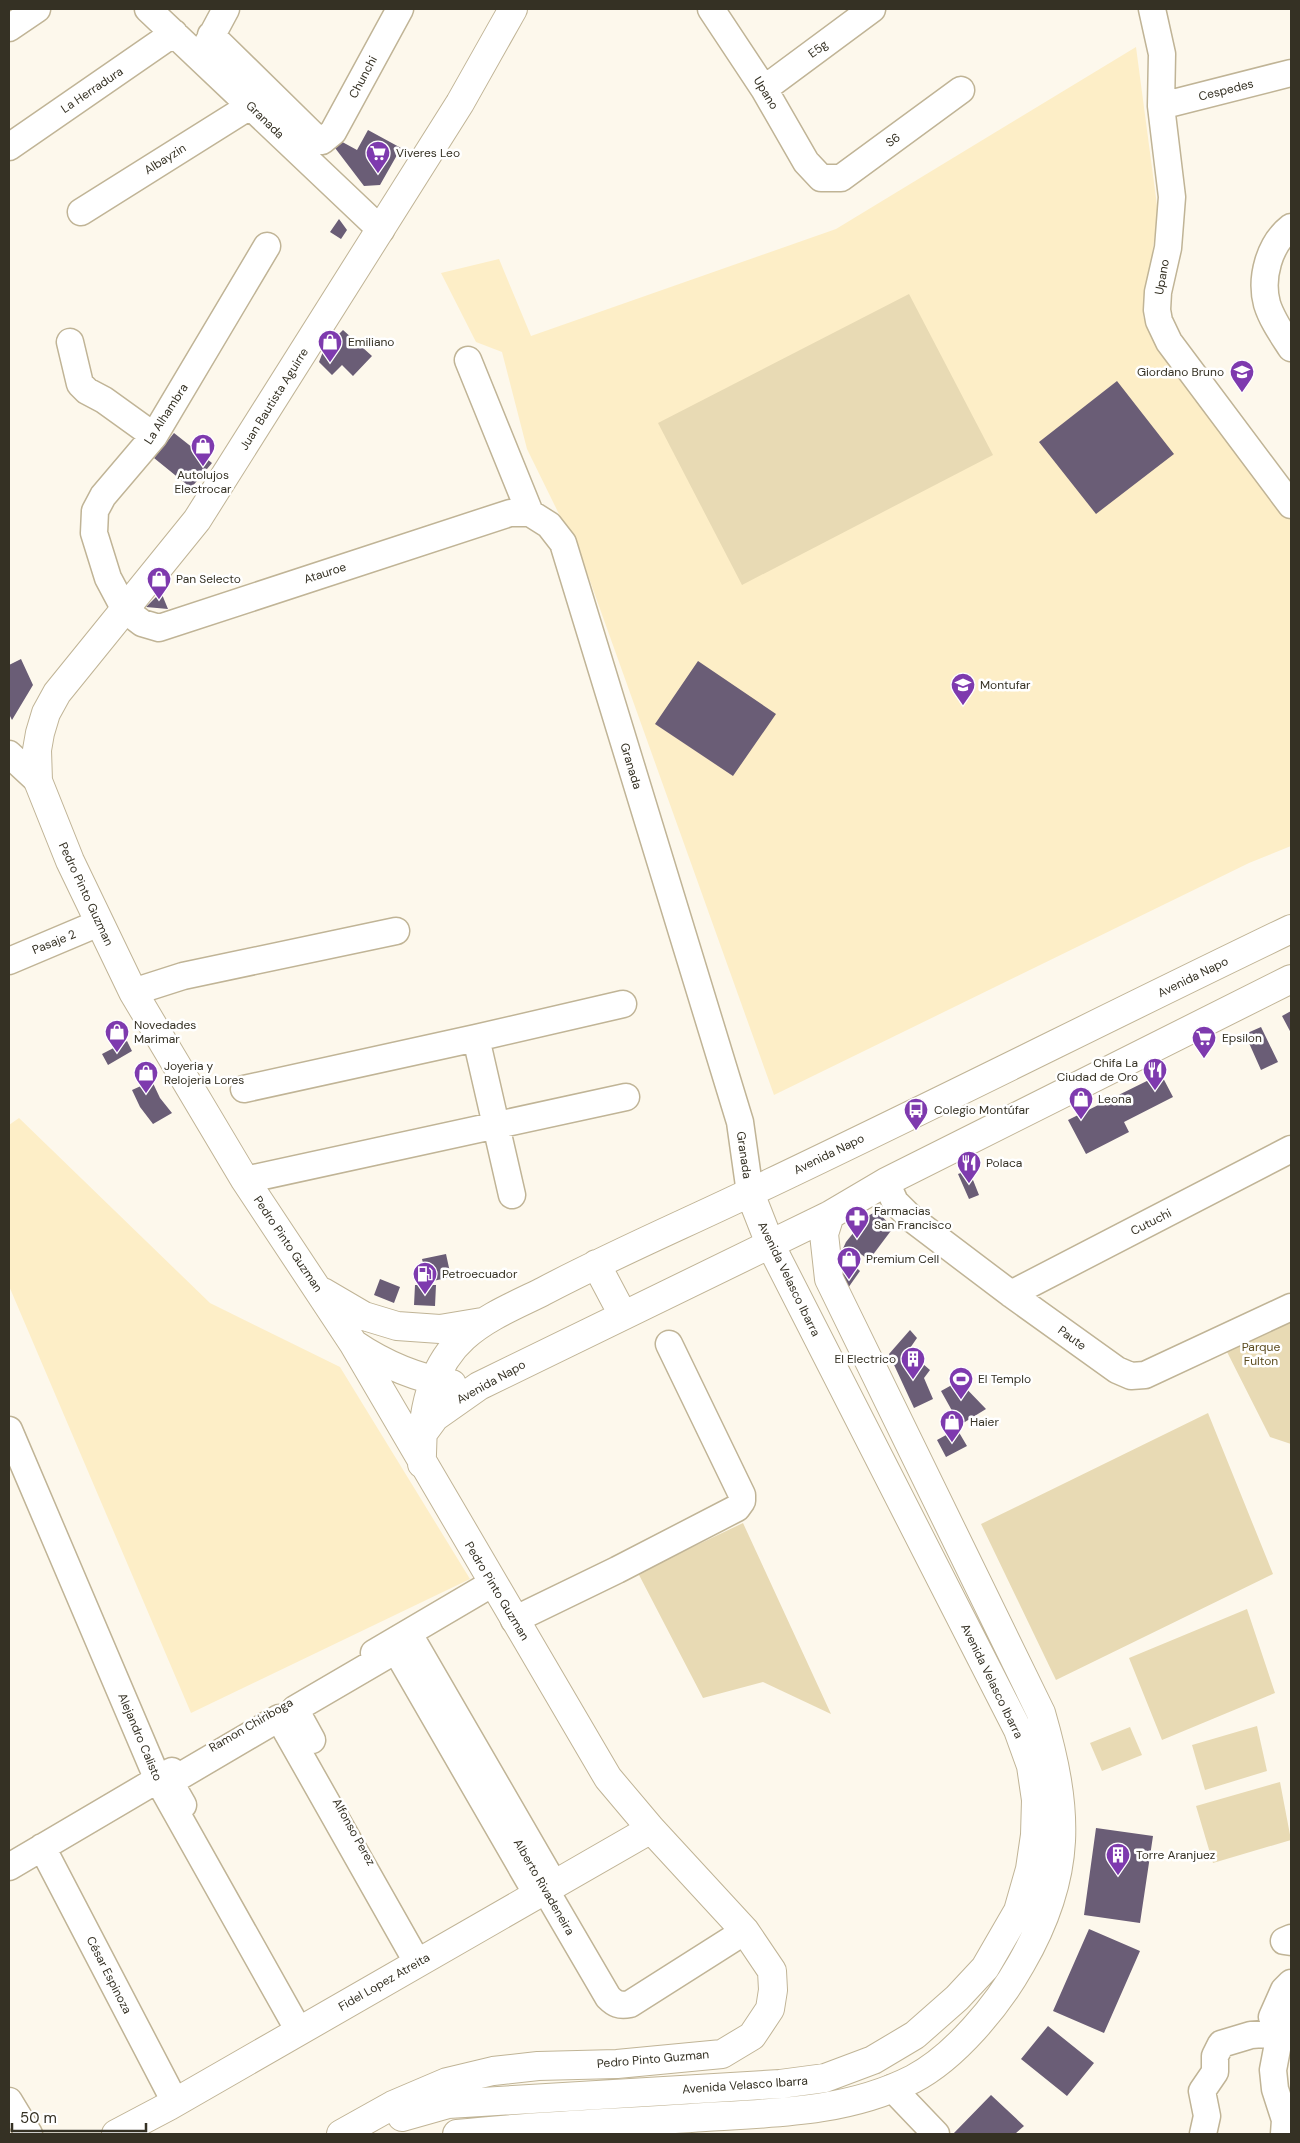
<svg xmlns="http://www.w3.org/2000/svg" width="1300" height="2143" font-family="'DM Sans',sans-serif">
<style>
.built{fill:#fdeec7}
.green{fill:#e8dab4}
.building{fill:#6a5d76}
.lines{fill:none;stroke-linecap:round;stroke-linejoin:round}
.minor-casing{stroke:#c0b496;stroke-width:29}
.major-casing{stroke:#c0b496;stroke-width:30}
.minor{stroke:#fff;stroke-width:26}
.major{stroke:#fff;stroke-width:28}
.labels{text-anchor:middle;dominant-baseline:central;stroke-width:5;stroke-linejoin:round;paint-order:stroke}
.street-label{font-size:12px;fill:#353124;stroke:#fff}
.poi-label{font-size:12px;fill:#353124;stroke:#fff;text-anchor:start}
.park-label{font-size:12px;fill:#5b4b1e;stroke:#fff}
</style>
<rect width="100%" height="100%" fill="#fdf8ec"/>
<!-- built -->
<path class="built" d="M1136,47L1158,213L1143,317L1291,519V846L1249,863L774,1095L585,567L527,449L502,352L476,342L441,273L499,259L531,336L836,229Z
M19,1118L210,1303L340,1367L470,1579L191,1713L9,1286V1125Z"/>
<!-- green -->
<path class="green" d="M909,294L993,455L742,585L658,423Z
M1291,1307V1444L1270,1437L1221,1340Z
M1208,1413L1273,1574L1056,1680L981,1524Z
M743,1523L831,1714L763,1682L703,1698L638,1573Z
M1247,1609L1275,1693L1162,1740L1129,1658Z
M1257,1726L1267,1771L1205,1790L1192,1745Z
M1130,1727L1142,1755L1102,1771L1090,1743Z
M1280,1782L1291,1840L1213,1863L1196,1806Z"/>
<!-- building -->
<path class="building" d="M368,130L401,148L380,185L364,186L332,144L335,138L357,150Z
M339,219L347,230L341,239L330,232Z
M343,330L372,356L353,376L342,365L332,375L319,362L324,349Z
M1117,381L1174,454L1096,514L1039,442Z
M174,433L212,463L191,488L154,458Z
M161,592L168,609L146,607Z
M21,659L33,685L12,720L9,714V665Z
M698,661L776,714L733,776L655,724Z
M1291,1011V1033L1282,1016Z
M1261,1027L1278,1062L1261,1070L1245,1034Z
M127,1041L132,1051L108,1065L102,1054Z
M1161,1074L1173,1097L1124,1122L1129,1132L1086,1154L1068,1120Z
M152,1081L160,1098L172,1113L153,1124L140,1107L132,1090Z
M969,1170L979,1195L969,1199L958,1174Z
M877,1211L893,1228L869,1260L858,1252L851,1263L860,1271L848,1288L842,1273L839,1257L846,1242L866,1217Z
M446,1254L451,1277L433,1281L427,1279L422,1259Z
M380,1279L400,1287L394,1303L374,1295Z
M415,1285H436L435,1306L414,1305Z
M910,1330L917,1338L908,1351L930,1370L924,1378L933,1399L914,1408L889,1354Z
M959,1381L986,1409L960,1425L941,1391Z
M957,1429L967,1446L946,1457L937,1440Z
M1096,1828L1153,1836L1140,1923L1084,1915Z
M1089,1929L1140,1951L1104,2033L1053,2011Z
M1048,2026L1094,2063L1067,2096L1021,2059Z
M991,2095L1024,2126L1015,2134H953Z"/>
<g class="lines">
<defs>
<path id="minor" d="M148,9L381,230
M711,9L764,89L806,162L821,178H841L961,90
M1152,9L1162,54L1161,106L1172,197L1168,248L1158,292L1157,310L1159,321L1169,342L1291,505
M9,28L37,9
M211,35L314,136L322,141L333,132L400,9
M204,50L226,9
M764,89L872,9
M1161,106L1291,73
M9,147L174,33
M81,212L250,106
M1291,227C1269,244 1260,278 1267,304C1272,320 1282,334 1291,348
M267,246L154,436L103,496L95,511L94,533L108,578L125,610L142,623L159,628L510,513H530
M70,342L80,384L87,391L104,400L154,436
M468,360L530,513L549,525L563,543L740,1122L750,1193
M9,754L38,781
M9,961L99,923
M133,992L183,976L396,931
M476,1038L512,1195
M244,1089L476,1038L623,1004
M245,1180L626,1097
M886,1182L895,1202L912,1219L1011,1294L1117,1370L1131,1376L1145,1375L1291,1307
M1011,1294L1291,1149
M9,1430L158,1780L299,2031
M514,1620L617,1570L737,1508L742,1501V1495L669,1344
M413,1641L548,1874
M374,1653L493,1583
M312,1740L295,1709L396,1650L531,1884
M183,1805L170,1782L279,1718L412,1953
M42,1847L175,2102
M9,1867L172,1771
M535,1872L608,1997C615,2004 619,2006 630,2004L745,1931
M1291,1938L1284,1941L1291,1942
M1280,2033L1272,2017L1284,1990L1291,1983
M892,2088L936,2134
M9,2101L29,2134
M1203,2134L1207,2116L1202,2091L1215,2072V2056L1221,2044L1251,2035L1280,2033
M1284,2134L1285,2120L1275,2089L1273,2070L1280,2033L1291,2020"/>
<path id="major" d="M596,1264L623,1315
M323,1292L364,1316L397,1326L440,1329L482,1322
M354,1344C385,1365 416,1378 452,1384
M424,1432L435,1417L479,1386L830,1215L886,1182L1291,979
M422,1464C421,1419 428,1369 464,1337C486,1317 516,1305 542,1292C610,1256 680,1226 749,1193C931,1107 1110,1016 1291,929
M402,2117L448,2104L780,2084L825,2078L873,2060L915,2035L957,1998L985,1968L1018,1911L1030,1869L1035,1835L1036,1800L1031,1766L1018,1730L770,1244L750,1193
M116,2134L169,2106L651,1829
M341,2134L393,2105L447,2082L493,2071L538,2066L617,2064L722,2054L752,2036L770,2009L773,1990L772,1971L745,1931L651,1829L608,1778L353,1343L245,1180L133,992L70,861L38,781L37,750L40,733L46,713L57,693L197,520L460,103L513,9
M457,2134C540,2125 623,2123 705,2117C776,2113 848,2112 913,2079C955,2057 998,2005 1021,1964C1073,1874 1069,1810 1041,1713L829,1279L824,1234L830,1215"/>
</defs>
<!-- minor casing -->
<use href="#minor" class="minor-casing"/>
<!-- major casing -->
<use href="#major" class="major-casing"/>
<!-- minor -->
<use href="#minor" class="minor"/>
<!-- major -->
<use href="#major" class="major"/>
</g>
<!-- icons -->
<defs>
<symbol id="supermarket-pin" viewBox="-11 -11 22 30"><path d="M0 17L-7.5 6A9.5 9.5 0 1 1 7.5 6Z" fill="#7e3aae" stroke="#fff"/><path d="M-6-5.5h2.5l.6 2H6L4.5 2H-2.5L-4.4-4H-6ZM-1.5 3.2a1.3 1.3 0 1 0 .1 0ZM3 3.2a1.3 1.3 0 1 0 .1 0Z" fill="#fff"/></symbol>
<symbol id="shop-pin" viewBox="-11 -11 22 30"><path d="M0 17L-7.5 6A9.5 9.5 0 1 1 7.5 6Z" fill="#7e3aae" stroke="#fff"/><path d="M-5-2.5h2.3a2.7 3.5 0 0 1 5.4 0H5L5.5 6h-11ZM-1.5-2.5h3a1.5 2.3 0 0 0-3 0Z" fill="#fff"/></symbol>
<symbol id="university-pin" viewBox="-11 -11 22 30"><path d="M0 17L-7.5 6A9.5 9.5 0 1 1 7.5 6Z" fill="#7e3aae" stroke="#fff"/><path d="M0-5L7-2L0 1L-7-2ZM-4 1L0 2.5L4 1V4Q0 6-4 4Z" fill="#fff"/></symbol>
<symbol id="restaurant-pin" viewBox="-11 -11 22 30"><path d="M0 17L-7.5 6A9.5 9.5 0 1 1 7.5 6Z" fill="#7e3aae" stroke="#fff"/><path d="M-5-6h1v4h1v-4h1v4h1v-4h1v5L-1.5 .5V6h-2V.5L-5-1ZM5-6V6H3V1.5H1.5Q1.5-4 5-6Z" fill="#fff"/></symbol>
<symbol id="bus-pin" viewBox="-11 -11 22 30"><path d="M0 17L-7.5 6A9.5 9.5 0 1 1 7.5 6Z" fill="#7e3aae" stroke="#fff"/><path d="M-5-6H5V4H4V6H2V4H-2V6H-4V4H-5ZM-3.5-4V0h7V-4ZM-3.5 1.2v1.5H-2V1.2ZM2 1.2v1.5H3.5V1.2Z" fill="#fff"/></symbol>
<symbol id="pharmacy-pin" viewBox="-11 -11 22 30"><path d="M0 17L-7.5 6A9.5 9.5 0 1 1 7.5 6Z" fill="#7e3aae" stroke="#fff"/><path d="M-2-6h4v4h4v4h-4v4h-4v-4h-4v-4h4Z" fill="#fff"/></symbol>
<symbol id="fuel-pin" viewBox="-11 -11 22 30"><path d="M0 17L-7.5 6A9.5 9.5 0 1 1 7.5 6Z" fill="#7e3aae" stroke="#fff"/><path d="M-5.5-6h7V0h2V4h1.3V-2.5L3-4.5l.8-.8L6-3V5H2.5V1h-1V6h-7ZM-4.2-4.7v3.2H.2V-4.7Z" fill="#fff"/></symbol>
<symbol id="building-pin" viewBox="-11 -11 22 30"><path d="M0 17L-7.5 6A9.5 9.5 0 1 1 7.5 6Z" fill="#7e3aae" stroke="#fff"/><path d="M-4-6H4V6H1V3H-1V6H-4ZM-2.5-4.3h1.7v1.8h-1.7ZM.8-4.3h1.7v1.8H.8ZM-2.5-1h1.7V.8h-1.7ZM.8-1h1.7V.8H.8Z" fill="#fff"/></symbol>
<symbol id="stadium-pin" viewBox="-11 -11 22 30"><path d="M0 17L-7.5 6A9.5 9.5 0 1 1 7.5 6Z" fill="#7e3aae" stroke="#fff"/><path d="M0-5a6.5 5 0 1 0 0 10a6.5 5 0 1 0 0-10ZM-3.5-1.8h7v3.6h-7Z" fill="#fff"/></symbol>
</defs>
<g fill-rule="evenodd">
<use href="#supermarket-pin" x="364" y="139" width="28" height="38"/>
<use href="#shop-pin" x="316" y="328" width="28" height="38"/>
<use href="#university-pin" x="1228" y="358" width="28" height="38"/>
<use href="#shop-pin" x="189" y="432" width="28" height="38"/>
<use href="#shop-pin" x="145" y="565" width="28" height="38"/>
<use href="#university-pin" x="949" y="671" width="28" height="38"/>
<use href="#shop-pin" x="103" y="1018" width="28" height="38"/>
<use href="#supermarket-pin" x="1190" y="1024" width="28" height="38"/>
<use href="#restaurant-pin" x="1141" y="1056" width="28" height="38"/>
<use href="#shop-pin" x="132" y="1059" width="28" height="38"/>
<use href="#shop-pin" x="1067" y="1085" width="28" height="38"/>
<use href="#bus-pin" x="902" y="1096" width="28" height="38"/>
<use href="#restaurant-pin" x="955" y="1149" width="28" height="38"/>
<use href="#pharmacy-pin" x="843" y="1204" width="28" height="38"/>
<use href="#shop-pin" x="835" y="1245" width="28" height="38"/>
<use href="#fuel-pin" x="411" y="1260" width="28" height="38"/>
<use href="#building-pin" x="899" y="1345" width="28" height="38"/>
<use href="#stadium-pin" x="947" y="1365" width="28" height="38"/>
<use href="#shop-pin" x="938" y="1408" width="28" height="38"/>
<use href="#building-pin" x="1104" y="1841" width="28" height="38"/>
</g>
<g class="labels">
<!-- street labels -->
<g class="street-label">
<text transform="translate(818 49) rotate(-36)">E5g</text>
<text transform="translate(363 77) rotate(-62)">Chunchi</text>
<text transform="translate(92 90) rotate(-34)">La Herradura</text>
<text transform="translate(1226 90) rotate(-14)">Cespedes</text>
<text transform="translate(766 93) rotate(59)">Upano</text>
<text transform="translate(265 120) rotate(44)">Granada</text>
<text transform="translate(893 140) rotate(-36)">S6</text>
<text transform="translate(165 159) rotate(-32)">Albayzin</text>
<text transform="translate(1162 277) rotate(-80)">Upano</text>
<text transform="translate(274 399) rotate(-58)">Juan Bautista Aguirre</text>
<text transform="translate(166 414) rotate(-57)">La Alhambra</text>
<text transform="translate(325 573) rotate(-18)">Atauroe</text>
<text transform="translate(631 766) rotate(73)">Granada</text>
<text transform="translate(86 894) rotate(65)">Pedro Pinto Guzman</text>
<text transform="translate(54 942) rotate(-22)">Pasaje 2</text>
<text transform="translate(1193 977) rotate(-26)">Avenida Napo</text>
<text transform="translate(829 1154) rotate(-26)">Avenida Napo</text>
<text transform="translate(744 1155) rotate(82)">Granada</text>
<text transform="translate(1151 1222) rotate(-27)">Cutuchi</text>
<text transform="translate(288 1244) rotate(56)">Pedro Pinto Guzman</text>
<text transform="translate(789 1279) rotate(64)">Avenida Velasco Ibarra</text>
<text transform="translate(1072 1338) rotate(36)">Paute</text>
<text transform="translate(491 1382) rotate(-29)">Avenida Napo</text>
<text transform="translate(497 1591) rotate(59)">Pedro Pinto Guzman</text>
<text transform="translate(992 1681) rotate(64)">Avenida Velasco Ibarra</text>
<text transform="translate(251 1725) rotate(-30)">Ramon Chiriboga</text>
<text transform="translate(140 1737) rotate(67)">Alejandro Calisto</text>
<text transform="translate(354 1832) rotate(61)">Alfonso Perez</text>
<text transform="translate(544 1887) rotate(60)">Alberto Rivadeneira</text>
<text transform="translate(109 1975) rotate(63)">César Espinoza</text>
<text transform="translate(384 1982) rotate(-30)">Fidel Lopez Atreita</text>
<text transform="translate(653 2059) rotate(-5)">Pedro Pinto Guzman</text>
<text transform="translate(745 2085) rotate(-4)">Avenida Velasco Ibarra</text>
</g>
<!-- poi labels -->
<g class="poi-label">
<text x="396" y="153">Viveres Leo</text>
<text x="348" y="342">Emiliano</text>
<text x="1224" y="372" text-anchor="end">Giordano Bruno</text>
<text x="203" y="475" text-anchor="middle">Autolujos<tspan x="203" dy="14">Electrocar</tspan></text>
<text x="176" y="579">Pan Selecto</text>
<text x="980" y="685">Montufar</text>
<text x="134" y="1025">Novedades<tspan x="134" dy="14">Marimar</tspan></text>
<text x="1222" y="1038">Epsilon</text>
<text x="1138" y="1063" text-anchor="end">Chifa La<tspan x="1138" dy="14">Ciudad de Oro</tspan></text>
<text x="164" y="1066">Joyeria y<tspan x="164" dy="14">Relojeria Lores</tspan></text>
<text x="1098" y="1099">Leona</text>
<text x="934" y="1110">Colegio Montúfar</text>
<text x="986" y="1163">Polaca</text>
<text x="874" y="1211">Farmacias<tspan x="874" dy="14">San Francisco</tspan></text>
<text x="866" y="1259">Premium Cell</text>
<text x="442" y="1274">Petroecuador</text>
<text x="896" y="1359" text-anchor="end">El Electrico</text>
<text x="978" y="1379">El Templo</text>
<text x="970" y="1422">Haier</text>
<text x="1136" y="1855">Torre Aranjuez</text>
</g>
<!-- park labels -->
<g class="park-label">
<text x="1261" y="1347">Parque<tspan x="1261" dy="14">Fulton</tspan></text>
</g>
</g>
<!-- border -->
<rect width="1300" height="2143" fill="none" stroke="#353124" stroke-width="20"/>
<!-- scale -->
<path d="M12 2123v8h134v-8" fill="none" stroke="#353124" stroke-width="2.5"/>
<text x="20" y="2123" font-size="15" fill="#353124" stroke="#ffffff" stroke-width="4" paint-order="stroke">50 m</text>
</svg>
